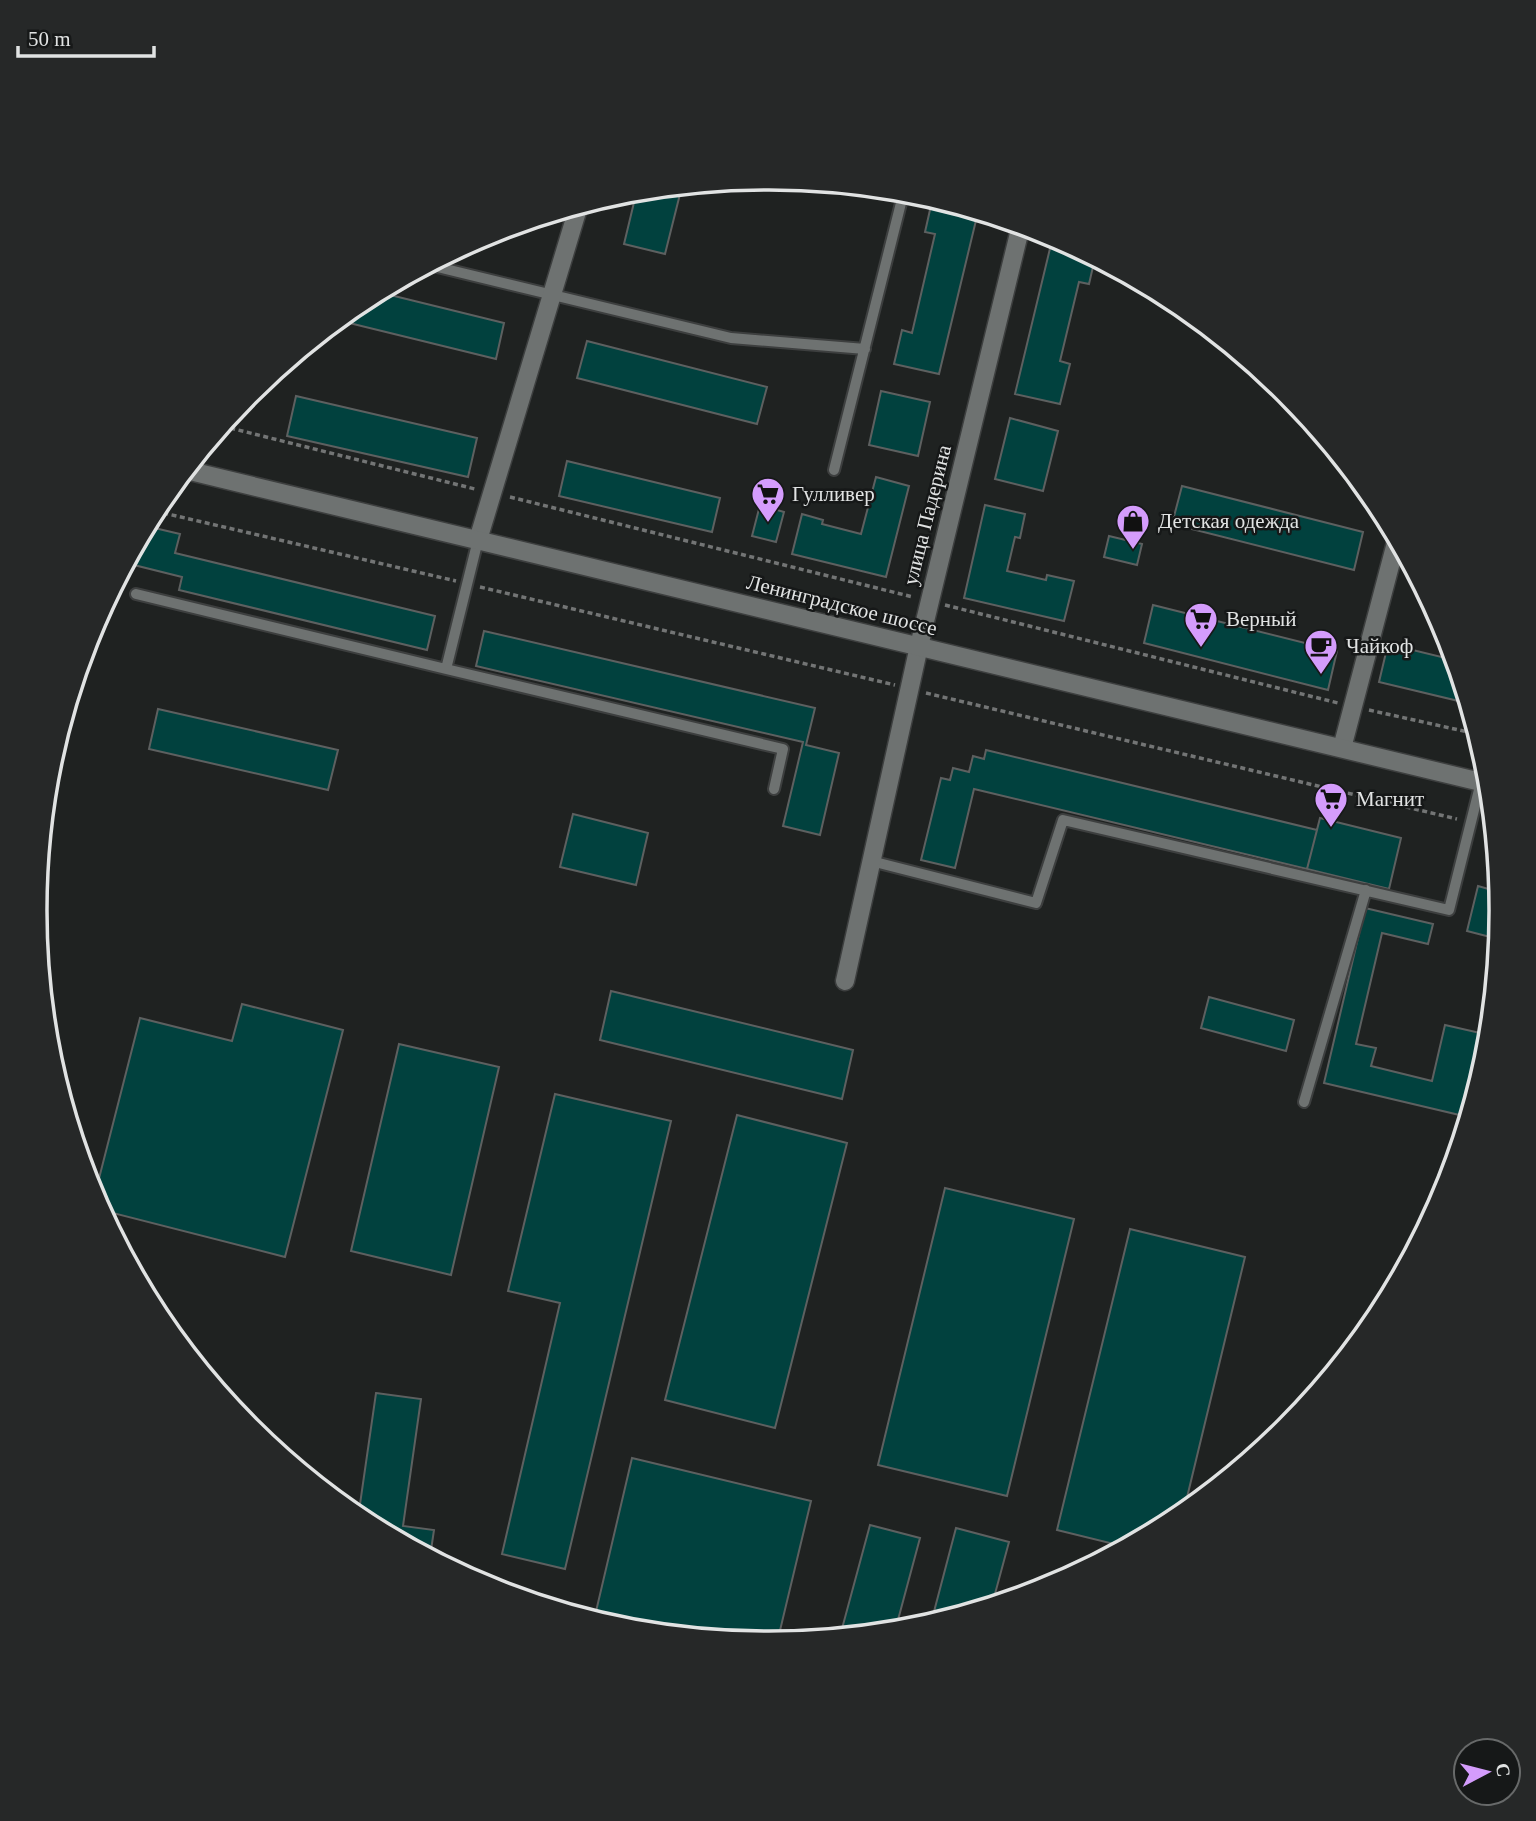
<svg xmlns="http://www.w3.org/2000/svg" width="1536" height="1821" font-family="'Times New Roman',serif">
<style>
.green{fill:#382247}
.building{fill:#01413e;stroke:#5d6060;stroke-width:2}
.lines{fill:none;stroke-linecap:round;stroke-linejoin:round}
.lane-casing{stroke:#3d3f3f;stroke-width:14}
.street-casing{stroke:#3d3f3f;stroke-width:21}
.secondary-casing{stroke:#3d3f3f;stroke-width:21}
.path{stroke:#737575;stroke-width:3.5;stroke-dasharray:5 3.5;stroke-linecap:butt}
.lane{stroke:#6e7271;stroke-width:10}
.street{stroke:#6e7271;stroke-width:18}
.secondary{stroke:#6e7271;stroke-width:18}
.labels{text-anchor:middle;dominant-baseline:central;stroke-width:5;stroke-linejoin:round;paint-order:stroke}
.poi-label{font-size:21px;fill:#e1e3e3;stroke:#161818;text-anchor:start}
.street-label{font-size:21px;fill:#e1e3e3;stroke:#161818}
.rim{fill:none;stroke:#e1e3e3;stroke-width:3.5}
</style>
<rect width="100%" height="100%" fill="#1f2221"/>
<!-- green -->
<path class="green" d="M58,737L54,783L42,837L49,767Z"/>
<!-- building -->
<path class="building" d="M682,186L665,254L624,244L637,190Z
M932,201L978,212L939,374L894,364L902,330L912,333L935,234L925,232Z
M1053,236L1095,258L1089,284L1079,282L1060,361L1070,364L1060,404L1015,394Z
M378,292L504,323L496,359L337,320L361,301Z
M587,341L767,387L757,424L577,378Z
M881,391L930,402L918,456L869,445Z
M296,396L477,438L468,477L287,436Z
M1010,418L1058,431L1043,491L995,479Z
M567,461L720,498L712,532L559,496Z
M876,477L909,486L886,577L792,554L802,514L823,520L822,524L861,534Z
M1182,486L1363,532L1354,570L1172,524Z
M760,505L784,512L776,542L752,536Z
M985,505L1025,514L1020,538L1015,537L1007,571L1046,580L1047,575L1074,581L1064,621L964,598Z
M146,526L180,534L175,553L435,616L427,650L179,590L182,577L126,563Z
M1109,536L1142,544L1137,565L1104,557Z
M1153,605L1337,651L1328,690L1144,643Z
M484,631L815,708L806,745L839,753L820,835L783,826L803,742L476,666Z
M1388,644L1454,660L1467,703L1379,682Z
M158,709L338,750L328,790L149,749Z
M986,750L1317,830L1307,869L974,789L955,868L921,860L941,778L950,780L953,768L969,772L973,756L984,759Z
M573,814L648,833L636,885L560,867Z
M1320,818L1401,838L1389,889L1307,869Z
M1478,886L1499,892L1501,910L1498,939L1467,931Z
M1365,908L1433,924L1428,944L1382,933L1356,1044L1376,1048L1371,1066L1432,1081L1445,1025L1489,1035L1487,1054L1468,1117L1324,1083Z
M611,991L853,1050L842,1099L600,1040Z
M1209,997L1294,1020L1286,1051L1201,1028Z
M242,1004L343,1030L285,1257L101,1210L94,1198L140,1018L232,1041Z
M399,1044L499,1067L451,1275L351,1251Z
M555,1094L671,1121L565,1569L502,1554L560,1303L508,1291Z
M737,1115L847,1143L775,1428L665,1400Z
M945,1188L1074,1219L1007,1496L878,1465Z
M1130,1229L1245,1257L1183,1514L1126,1547L1057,1530Z
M376,1393L421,1399L403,1526L434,1530L430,1557L358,1518Z
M632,1458L811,1501L777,1643L625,1629L594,1620Z
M870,1525L920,1538L895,1631L840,1636Z
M956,1528L1009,1542L992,1605L931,1623Z"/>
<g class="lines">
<defs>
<path id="lane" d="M429,265L731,338L865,349
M834,470L904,191
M136,594L446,669L478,540
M446,669L783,749L774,789
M871,861L1036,903L1063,820L1449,910L1481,782
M1304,1102L1366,890"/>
<path id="street" d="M478,540L579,205
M1342,748L1397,539
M845,981L919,646L1021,225"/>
<path id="secondary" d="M186,470L1489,784"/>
</defs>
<!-- lane casing -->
<use href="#lane" class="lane-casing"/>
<!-- street casing -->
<use href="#street" class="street-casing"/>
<!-- secondary casing -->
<use href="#secondary" class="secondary-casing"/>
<!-- path -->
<path class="path" d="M222,426L475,489
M510,497L913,597
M155,511L456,581
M480,587L895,685
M945,605L1338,703
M926,693L1457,819
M1369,710L1477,734"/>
<!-- lane -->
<use href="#lane" class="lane"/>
<!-- street -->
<use href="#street" class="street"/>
<!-- secondary -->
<use href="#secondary" class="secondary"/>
</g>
<!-- icons -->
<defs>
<symbol id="supermarket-pin" viewBox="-11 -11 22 30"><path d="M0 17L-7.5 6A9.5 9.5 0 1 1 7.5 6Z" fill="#d49cfc" stroke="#161818"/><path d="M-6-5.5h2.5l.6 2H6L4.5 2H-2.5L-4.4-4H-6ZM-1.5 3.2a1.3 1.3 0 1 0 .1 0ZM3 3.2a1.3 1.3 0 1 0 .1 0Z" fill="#111"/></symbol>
<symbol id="shop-pin" viewBox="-11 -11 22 30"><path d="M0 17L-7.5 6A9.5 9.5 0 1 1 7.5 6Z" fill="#d49cfc" stroke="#161818"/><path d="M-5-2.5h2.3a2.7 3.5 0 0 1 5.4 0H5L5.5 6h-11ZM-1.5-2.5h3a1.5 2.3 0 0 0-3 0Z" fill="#111"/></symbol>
<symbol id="cafe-pin" viewBox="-11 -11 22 30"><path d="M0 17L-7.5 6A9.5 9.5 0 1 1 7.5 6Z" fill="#d49cfc" stroke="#161818"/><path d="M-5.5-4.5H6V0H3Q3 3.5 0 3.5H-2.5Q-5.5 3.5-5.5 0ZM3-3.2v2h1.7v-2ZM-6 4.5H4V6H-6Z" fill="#111"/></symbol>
</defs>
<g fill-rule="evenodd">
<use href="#supermarket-pin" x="749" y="475" width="38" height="52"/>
<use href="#shop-pin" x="1114" y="502" width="38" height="52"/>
<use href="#supermarket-pin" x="1182" y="600" width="38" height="52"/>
<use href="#cafe-pin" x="1302" y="627" width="38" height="52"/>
<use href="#supermarket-pin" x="1312" y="780" width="38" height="52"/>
</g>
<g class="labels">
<!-- poi labels -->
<g class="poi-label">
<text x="792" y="494">Гулливер</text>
<text x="1158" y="521">Детская одежда</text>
<text x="1226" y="619">Верный</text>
<text x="1346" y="646">Чайкоф</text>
<text x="1356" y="799">Магнит</text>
</g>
<!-- street labels -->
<g class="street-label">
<text transform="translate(927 515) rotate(-76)">улица Падерина</text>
<text transform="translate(842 605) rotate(14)">Ленинградское шоссе</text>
</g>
</g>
<!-- crop -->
<path d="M0 0H1536V1821H0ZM767 190H769A720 720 0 0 1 1489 910V911A720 720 0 0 1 769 1631H767A720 720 0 0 1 47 911V910A720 720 0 0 1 767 190Z" fill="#262828" fill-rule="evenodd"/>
<path class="rim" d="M767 190H769A720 720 0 0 1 1489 910V911A720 720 0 0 1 769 1631H767A720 720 0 0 1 47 911V910A720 720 0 0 1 767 190Z"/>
<!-- north arrow -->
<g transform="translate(1487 1772) rotate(83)"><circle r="33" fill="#161818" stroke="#676969" stroke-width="2"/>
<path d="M0-5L12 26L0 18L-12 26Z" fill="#d49cfc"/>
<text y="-10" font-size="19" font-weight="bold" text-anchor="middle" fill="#e1e3e3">С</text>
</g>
<!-- scale -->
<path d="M18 46v10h136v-10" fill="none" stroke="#e1e3e3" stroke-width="3.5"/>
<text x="28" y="46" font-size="21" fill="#e1e3e3" stroke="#161818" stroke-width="5" paint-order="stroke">50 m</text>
</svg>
